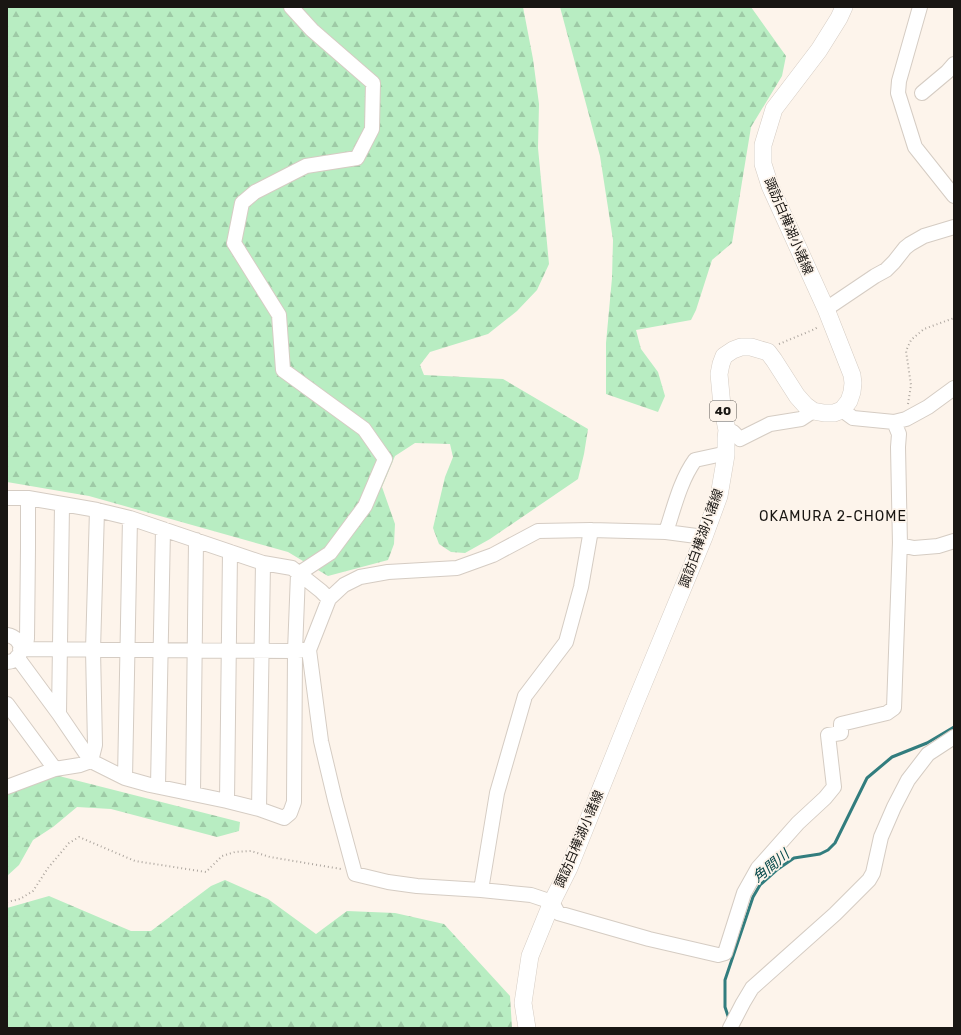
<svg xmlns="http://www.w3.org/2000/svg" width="961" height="1035" font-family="Rubik,'Noto Sans JP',sans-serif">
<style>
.forest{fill:url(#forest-firs)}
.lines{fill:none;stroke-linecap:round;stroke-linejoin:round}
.stream{stroke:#327d7e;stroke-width:3}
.minor-casing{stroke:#d5ccc3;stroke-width:16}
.major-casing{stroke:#d5ccc3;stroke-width:18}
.path{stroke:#aea7a0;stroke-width:2;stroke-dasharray:1 3;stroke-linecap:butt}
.minor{stroke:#fff;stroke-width:14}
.major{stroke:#fff;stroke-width:17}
.labels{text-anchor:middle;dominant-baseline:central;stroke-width:3.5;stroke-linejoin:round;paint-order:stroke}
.shield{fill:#fdf4eb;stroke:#5d5954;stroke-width:1}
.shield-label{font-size:12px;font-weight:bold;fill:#191613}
.street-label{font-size:13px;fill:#191613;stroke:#fdf4eb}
.neighbourhood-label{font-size:14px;letter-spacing:1px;fill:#191613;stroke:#fdf4eb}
.water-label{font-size:14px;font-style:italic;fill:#014648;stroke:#fdf4eb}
</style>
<defs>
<pattern id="forest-firs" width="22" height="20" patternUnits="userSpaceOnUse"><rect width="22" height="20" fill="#b8edc2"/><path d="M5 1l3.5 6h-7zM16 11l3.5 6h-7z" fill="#9ecaa6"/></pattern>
</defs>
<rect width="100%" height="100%" fill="#fdf4eb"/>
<!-- forest -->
<path class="forest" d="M7,7H523L533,59L539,104L538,148L549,264L537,290L517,311L488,334L430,352L420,365L424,375L503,379L588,429L584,454L578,479L490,539L465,553L451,552L439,544L433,528L445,477L453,457L450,444L415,443L395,456L382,487L395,524L394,544L388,560L328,576L288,552L89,496L7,482Z
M560,7H751L786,56L782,76L751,127L732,243L712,260L696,310L691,320L636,330L641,349L658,372L665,396L658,412L606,394V343L612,278L613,240L600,156Z
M55,775L240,822L239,831L217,837L111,809L77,807L53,827L33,840L19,865L7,876V782Z
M225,880L268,899L316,934L347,911L395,913L444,924L510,996L512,1028H7V908L49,896L131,931H151L211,886Z"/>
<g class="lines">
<!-- stream -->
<path class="stream" d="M729,1019L725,1007V980L753,897L760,885L778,869L794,858L820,854L828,850L835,843L867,778L892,757L927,743L954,727"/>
<defs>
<path id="minor" d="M920,7L899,81L898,93L915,147L954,196
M922,93L947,72L954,64
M826,309L875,276L886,270L894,262L905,248L910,244L924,236L954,227
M842,410L853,418L894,422L906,419L928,407L954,388
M894,422L899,434L898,447L900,545L914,548L938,546L954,541
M727,430L733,432L740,439L770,424L801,419L813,411
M7,498H28L97,510L130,518L263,563L292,568L321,591L329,599
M666,532C674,508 680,481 695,460L718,455
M704,537L666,532L591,530L538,531L493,555L457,568L388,572L360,577L344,585L329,599L309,650L321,741L335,800L355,874L388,882L417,886L481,890L531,895L552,902L558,913L649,939L718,955L725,953L744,893L758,868L798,823L825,798L834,787L828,735L841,733V724L887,713L894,708L900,541
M7,635C25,638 25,661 7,662
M18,641L27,639L28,548V498
M20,649L295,651L304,650
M17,657L59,714L91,761L125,778L150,785L227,801L259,809L284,818L290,813L294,802L295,651L298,574L330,553L365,506L385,459L364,429L283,370L279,315L234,243L242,203L255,192L306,166L357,158L372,129L373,83L312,30L291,7
M7,704L55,769
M59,714L62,505
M91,761L95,745L93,650L97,510
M125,778L130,518
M158,786L163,529
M7,787L55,769L80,765L91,761
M193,794L196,540
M227,801L230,552
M259,809L263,563
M481,890L497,793L525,696L566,642L581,587L591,530
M730,1028L743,1003L752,988L835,914L869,880L873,873L881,837L894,807L908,780L928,754L954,737"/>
<path id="major" d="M527,1028L523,1003L530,956L552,902L569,868L634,706L704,537L719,496L726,455V438L727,430L722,406L719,374L721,364L724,356L733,350L741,347H751L768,352L774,360L797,396L805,405L813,411L824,413H834L842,410L849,401L852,392L853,383L852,375L826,309L770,186L763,164V145L774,109L819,50L839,18L844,7"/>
</defs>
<!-- minor casing -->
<use href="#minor" class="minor-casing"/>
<!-- major casing -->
<use href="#major" class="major-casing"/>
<!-- path -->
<path class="path" d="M779,344L815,329L819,326
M908,404L911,385L906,351L911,340L924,329L954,318
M7,902L20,899L33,891L48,868L69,843L79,837L135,861L206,872L222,856L235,852L251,851L270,857L341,869"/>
<!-- minor -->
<use href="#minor" class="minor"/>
<!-- major -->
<use href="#major" class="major"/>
</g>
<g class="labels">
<!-- shield labels -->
<rect class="shield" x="710" y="401" width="26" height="20" rx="3"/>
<g class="shield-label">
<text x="723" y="411">40</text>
</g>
<!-- street labels -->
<g class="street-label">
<text transform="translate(789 226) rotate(67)">諏訪白樺湖小諸線</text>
<text transform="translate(701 538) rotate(-70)">諏訪白樺湖小諸線</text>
<text transform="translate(579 839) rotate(-67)">諏訪白樺湖小諸線</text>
</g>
<!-- neighbourhood labels -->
<g class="neighbourhood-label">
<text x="833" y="516">OKAMURA 2-CHOME</text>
</g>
<!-- water labels -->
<g class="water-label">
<text transform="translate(771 866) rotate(-39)">角間川</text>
</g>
</g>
<!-- border -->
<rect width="961" height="1035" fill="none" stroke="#191613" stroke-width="16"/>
</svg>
